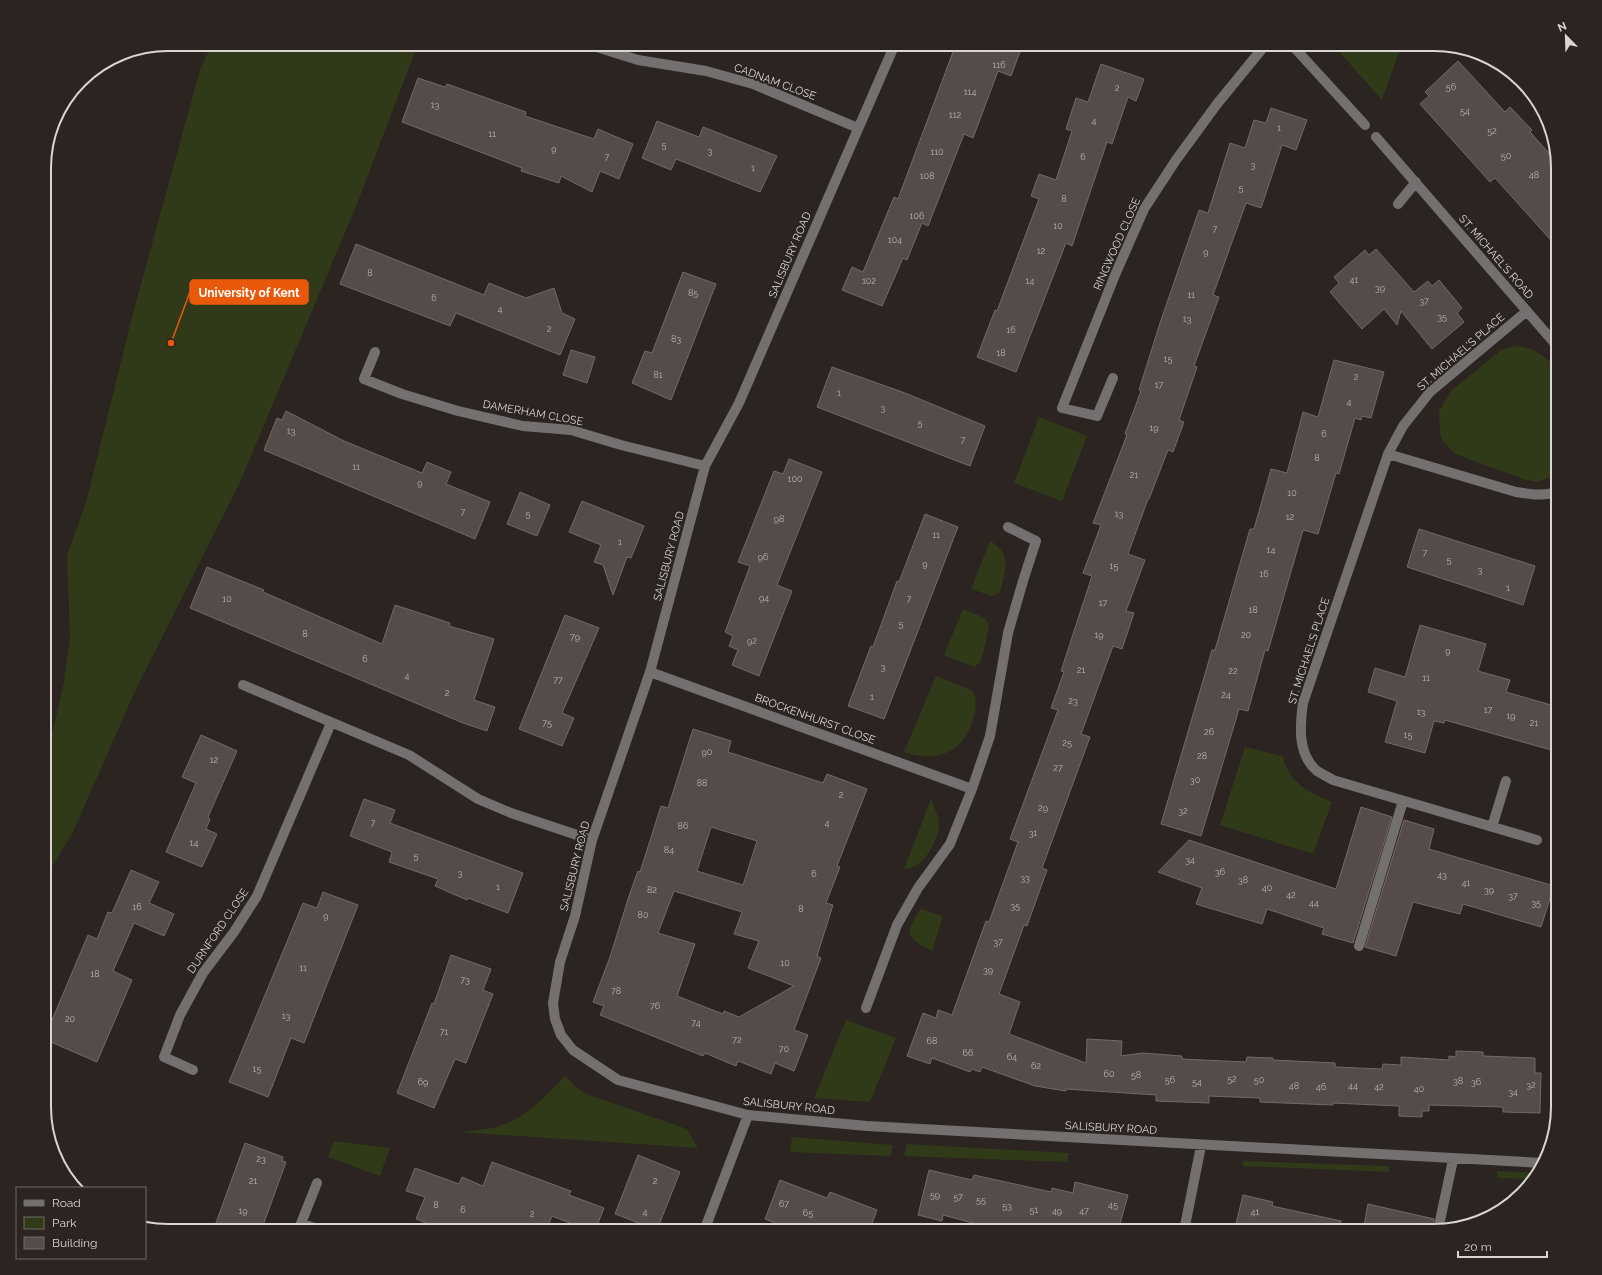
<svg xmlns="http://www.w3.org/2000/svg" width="1602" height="1275" font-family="Raleway,sans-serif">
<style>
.green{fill:#303a19}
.building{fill:#554c49;stroke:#736a67;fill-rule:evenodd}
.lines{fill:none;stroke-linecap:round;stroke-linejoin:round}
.minor{stroke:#757070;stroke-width:10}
.labels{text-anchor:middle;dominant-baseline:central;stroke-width:4;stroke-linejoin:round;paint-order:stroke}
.number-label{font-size:9px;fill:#b9b3b0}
.street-label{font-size:11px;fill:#dad5d3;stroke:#2b2421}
.rim{fill:none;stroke:#dad5d3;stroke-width:2}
.leader{fill:none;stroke:#e8590c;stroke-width:1.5}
.callout-dot{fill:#e8590c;stroke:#2b2421;stroke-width:1.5}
.callout{fill:#e8590c;stroke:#e8590c;stroke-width:1.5}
.callout-label{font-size:12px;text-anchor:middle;font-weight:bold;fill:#fff}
</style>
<rect width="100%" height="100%" fill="#2b2421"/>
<!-- green -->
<path class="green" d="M212,44H418L357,204L240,482L136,689L73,832L44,880V769L64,682L70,637L67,555L86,503L133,313L200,70Z
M1332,44H1402L1382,100Z
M1515,346C1534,347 1545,356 1558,370V474L1537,482L1523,479L1455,454L1442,440L1440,432L1439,411L1452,390L1501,350Z
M1039,417L1087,436L1062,501L1014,483Z
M990,541C1013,554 1005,571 1000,592L992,596L971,589Z
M963,609L985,618L989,626L981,662L974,667L944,655Z
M936,676L971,690C977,696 976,702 975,710C969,749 940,765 904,752Z
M1245,747L1283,756C1289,783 1308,792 1332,802L1313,854L1220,825Z
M931,799C934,807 938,815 939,823C939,840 923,870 904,869Z
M921,909L943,916L932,951C905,937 904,934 921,909Z
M846,1020L896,1038L870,1102L814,1098Z
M565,1076L577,1088L589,1095L687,1129L698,1148L458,1132C469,1131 481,1130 492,1128C523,1121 545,1097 565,1076Z
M792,1137L893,1145L891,1156L790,1152Z
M334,1141L390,1148L380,1176L328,1157Z
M907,1144L1069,1153L1067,1162L904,1156Z
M1243,1161L1389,1166V1172L1243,1166Z
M1497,1171L1537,1173L1533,1179L1497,1178Z"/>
<!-- building -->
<path class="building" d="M956,44H1009L1021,49L1011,76L998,71L973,138L964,134L928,226L922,223L907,260L903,258L882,306L842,290L852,267L863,272L894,197L898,199Z
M1458,61L1505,112L1510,107L1532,130L1530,132L1556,161L1558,168V248L1495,178L1490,182L1420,104L1429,96L1425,92Z
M1101,64L1144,79L1136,101L1128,97L1112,144L1107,142L1072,246L1066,243L1016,372L977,357L995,310L997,311L1039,199L1031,196L1039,174L1056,180L1072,131L1066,129L1076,98L1088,102Z
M418,78L445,87L447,84L526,112L525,116L594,139L598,129L633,144L619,179L600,171L592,192L561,176L559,183L521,171L522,168L402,122Z
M1271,108L1307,120L1296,150L1282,145L1261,208L1246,203L1213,295L1219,297L1194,366L1197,367L1179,420L1184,422L1173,452L1168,450L1149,499H1148L1128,554L1145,560L1126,611L1134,613L1122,649L1113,646L1081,734L1090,737L1042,868L1047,870L1027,926L1024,925L999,994L1020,1002L1009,1034L1086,1063L1087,1039L1122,1041L1121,1056L1142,1053L1182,1056V1059L1246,1062L1247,1057L1273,1058V1060L1335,1063V1067L1382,1069L1383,1064L1401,1065V1057L1449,1060V1056L1456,1057V1051L1483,1052V1056L1535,1058V1073H1541L1540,1113L1503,1112V1107L1429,1105V1111H1422V1117L1399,1116V1106L1333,1103V1105L1284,1103L1260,1102V1098L1209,1096V1103L1156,1101V1095L1066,1089V1091L1035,1086L982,1067L980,1072L972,1069L970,1072L932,1058L930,1064L907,1056L923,1013L936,1018L938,1010L952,1015L986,921L989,922L1018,842L1010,839L1058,710L1051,708L1064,672L1061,671L1092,576L1083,573L1101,525L1093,523L1127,435L1125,434L1141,391L1139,390L1160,323L1199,210L1208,213L1230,143L1245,148L1254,120L1266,123Z
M657,121L699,137L703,127L777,156L760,192L676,159L671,170L642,158Z
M356,244L484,295L489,283L526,298L554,288L562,313L575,319L560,355L456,313L450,326L340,284Z
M1376,249L1414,292L1428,281L1432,286L1439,280L1462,308L1457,313L1464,322L1432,349L1401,311L1397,325L1384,309L1362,329L1330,292L1339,283L1334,277L1365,250L1369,255Z
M683,272L716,284L671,400L632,383L645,351L652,353Z
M571,350L595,357L587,383L563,375Z
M1334,360L1384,372L1371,418L1362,416L1361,420L1355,418L1339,474L1336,473L1318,534L1303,530L1268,651L1265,650L1248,711L1239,709L1201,836L1161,824L1212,650H1215L1250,529H1254L1271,469L1287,473L1303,412L1318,417Z
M832,367L905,393L985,426L970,466L817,407Z
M286,411L344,441L422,473L427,462L451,472L446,484L490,502L475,539L264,450L277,418L282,420Z
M789,459L822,472L777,585L792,591L759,676L732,665L738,650L729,646L733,636L725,632L750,566L738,562L774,471L783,474Z
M520,492L550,505L537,536L507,524Z
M582,501L644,526L631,558L627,557L613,595L603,565L594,562L601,545L569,532Z
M925,514L958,527L884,719L848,706L871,646L873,647L897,581L899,582Z
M1419,529L1535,566L1523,605L1407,567Z
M207,567L264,590L263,592L382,644L395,605L450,623L449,626L494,639L474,700L495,707L487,731L463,723L190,608Z
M565,615L599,628L562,713L574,718L562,746L519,729Z
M1420,625L1486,644L1478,671L1510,680L1506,692L1558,707V752L1445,720L1444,723L1434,721L1425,753L1385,742L1397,701L1368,692L1375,668L1405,677Z
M693,729L731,741L728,752L823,783L827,774L867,789L837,866L840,867L826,903L833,905L817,956L821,958L794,1030L808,1035L794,1071L775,1063L771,1074L738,1061L736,1066L705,1053L703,1056L600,1015L604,1006L593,1002L610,957L629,896L638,871L640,872L661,806L668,808ZM711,827L757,841L743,885L697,871ZM674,891L742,912L734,934L759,941L748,968L794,986L739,1017L724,1011L723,1014L677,996L695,944L658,933Z
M201,735L237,751L208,817L210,819L206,829L217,834L202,867L166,852L196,783L182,777Z
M364,799L395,810L390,823L523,873L508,913L468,898L467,900L435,886L438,879L389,862L392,852L350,836Z
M1361,807L1392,817L1353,943L1322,934L1324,928L1267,909L1262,924L1196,904L1202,888L1158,872L1189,840L1336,889Z
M1404,820L1434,829L1429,849L1554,886L1541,927L1463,904L1460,914L1413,902L1396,956L1365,947Z
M131,870L159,882L149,903L174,914L164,936L134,923L113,971L132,980L97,1062L44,1039L88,935L97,939L108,912L112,913Z
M323,892L358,905L304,1043L291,1038L268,1097L229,1082L303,903L317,908Z
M451,955L491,969L483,990L493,994L466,1063L455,1059L434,1108L397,1093L432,1003L434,1004Z
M245,1143L283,1157L282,1161L286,1162L261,1231H213Z
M638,1155L680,1172L657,1230L615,1214Z
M492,1162L571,1191L569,1195L604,1208L595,1231H590L552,1216L546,1231H446L416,1219L425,1197L406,1191L415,1168L459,1184L462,1177L483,1186Z
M929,1170L972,1180L974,1175L1051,1192L1052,1188L1073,1193L1075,1182L1128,1195L1118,1231H1002L943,1215L942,1221L918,1215Z
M780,1180L827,1198L830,1192L877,1210L869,1231H796L765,1219Z
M1243,1195L1273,1202L1272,1206L1341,1221L1340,1231H1247L1248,1226L1236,1224Z
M1368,1204L1434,1219L1432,1231H1363Z"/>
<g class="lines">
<!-- minor -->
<path class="minor" d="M587,44L638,60L706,71L753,84L858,128
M895,44L739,403L705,466L650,672L592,840L575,916L560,962L553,1003L555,1019L561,1035L573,1050L618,1080L748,1115L867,1126L1543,1163
M1291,44L1365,125
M1376,137L1558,347
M1398,204L1416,182
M1527,311L1430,392L1403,426L1388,454L1303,703C1300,725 1297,754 1317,771C1322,774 1328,777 1333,780L1537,840
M375,352L364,379L402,394L458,411L523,426L571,430L621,445L705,466
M1113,378L1097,416L1062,408L1115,275L1144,209L1176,160L1217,104L1266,44
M1388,454L1516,492C1529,494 1546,497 1558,491
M650,672L972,789
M243,685L409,755L478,799L511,813L592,840
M1492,827L1506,781
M1359,946L1403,801
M866,1008L897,925L918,888L950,844L972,789L990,736L1008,633L1023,581L1036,541L1008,527
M193,1070L164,1057L180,1015L203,973L234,932L257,896L331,723
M301,1223L321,1231
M1438,1230L1453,1160
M298,1231L317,1183
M704,1231L748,1115
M1184,1231L1201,1146"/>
</g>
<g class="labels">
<!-- number labels -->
<g class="number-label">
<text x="999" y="65">116</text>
<text x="1451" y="87">56</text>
<text x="1117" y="88">2</text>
<text x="970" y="92">114</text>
<text x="435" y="105">13</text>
<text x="1465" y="111">54</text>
<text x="955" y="115">112</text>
<text x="1094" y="121">4</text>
<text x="1279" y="128">1</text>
<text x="1492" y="131">52</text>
<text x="492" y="134">11</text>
<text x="664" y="145">5</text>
<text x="554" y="149">9</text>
<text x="710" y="151">3</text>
<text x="937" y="152">110</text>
<text x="1506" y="156">50</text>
<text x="607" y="157">7</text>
<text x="1083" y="157">6</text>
<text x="1253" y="165">3</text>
<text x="753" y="168">1</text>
<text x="1534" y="175">48</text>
<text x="927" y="176">108</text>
<text x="1241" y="188">5</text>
<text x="1064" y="199">8</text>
<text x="917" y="216">106</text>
<text x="1058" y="226">10</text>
<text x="1215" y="229">7</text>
<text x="895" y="240">104</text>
<text x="1041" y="251">12</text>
<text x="1206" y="252">9</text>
<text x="370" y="273">8</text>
<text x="1354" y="280">41</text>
<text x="869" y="281">102</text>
<text x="1030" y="281">14</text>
<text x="1380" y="288">39</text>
<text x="693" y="293">85</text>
<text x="1191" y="295">11</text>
<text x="434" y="298">6</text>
<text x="1424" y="301">37</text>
<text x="500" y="309">4</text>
<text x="1442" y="317">35</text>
<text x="1187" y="319">13</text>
<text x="549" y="329">2</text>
<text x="1011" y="330">16</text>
<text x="676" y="339">83</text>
<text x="1001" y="353">18</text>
<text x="1168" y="359">15</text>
<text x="658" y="375">81</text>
<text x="1356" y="377">2</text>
<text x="1159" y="385">17</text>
<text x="839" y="393">1</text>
<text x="1349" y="402">4</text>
<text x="883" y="408">3</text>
<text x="920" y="423">5</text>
<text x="1154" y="428">19</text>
<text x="291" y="431">13</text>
<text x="1324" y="434">6</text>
<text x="963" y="440">7</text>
<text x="1317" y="458">8</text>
<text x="356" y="467">11</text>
<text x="1134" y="475">21</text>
<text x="795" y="479">100</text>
<text x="420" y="483">9</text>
<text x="1292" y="493">10</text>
<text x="463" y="512">7</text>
<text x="528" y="514">5</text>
<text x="1119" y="514">13</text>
<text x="1290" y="517">12</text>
<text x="779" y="519">98</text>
<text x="936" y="535">11</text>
<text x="620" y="542">1</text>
<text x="1271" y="550">14</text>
<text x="1425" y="553">7</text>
<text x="763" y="557">96</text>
<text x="1449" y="560">5</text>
<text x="925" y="564">9</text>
<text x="1114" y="566">15</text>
<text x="1480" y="570">3</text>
<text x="1264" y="574">16</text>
<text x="1508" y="588">1</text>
<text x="764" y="598">94</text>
<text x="227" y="599">10</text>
<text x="909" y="599">7</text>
<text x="1103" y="603">17</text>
<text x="1253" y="610">18</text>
<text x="901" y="624">5</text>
<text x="305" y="634">8</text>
<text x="1099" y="635">19</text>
<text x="1246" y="635">20</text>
<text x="575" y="637">79</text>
<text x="752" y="641">92</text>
<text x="1448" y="651">9</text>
<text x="365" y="659">6</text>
<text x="883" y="667">3</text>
<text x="1081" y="670">21</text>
<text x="1233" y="671">22</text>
<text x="407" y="676">4</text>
<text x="1426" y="678">11</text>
<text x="558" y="680">77</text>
<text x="447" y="693">2</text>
<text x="1226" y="695">24</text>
<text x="872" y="697">1</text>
<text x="1073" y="701">23</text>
<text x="1488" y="710">17</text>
<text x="1421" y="712">13</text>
<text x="1511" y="716">19</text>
<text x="547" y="723">75</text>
<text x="1534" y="723">21</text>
<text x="1209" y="732">26</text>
<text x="1408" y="735">15</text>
<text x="1067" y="743">25</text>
<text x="707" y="752">90</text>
<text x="1202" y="756">28</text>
<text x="214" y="760">12</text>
<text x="1058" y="768">27</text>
<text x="1195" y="780">30</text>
<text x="702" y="783">88</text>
<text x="841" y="795">2</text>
<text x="1043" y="808">29</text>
<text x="1183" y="811">32</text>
<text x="373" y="823">7</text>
<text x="827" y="823">4</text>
<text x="683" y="826">86</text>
<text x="1033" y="833">31</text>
<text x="194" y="843">14</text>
<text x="669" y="850">84</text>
<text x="416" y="856">5</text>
<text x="1190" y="860">34</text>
<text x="1220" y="872">36</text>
<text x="460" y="873">3</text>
<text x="814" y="874">6</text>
<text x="1442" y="875">43</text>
<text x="1025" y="878">33</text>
<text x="1243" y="880">38</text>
<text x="1466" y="883">41</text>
<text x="498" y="887">1</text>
<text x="1267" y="888">40</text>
<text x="652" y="890">82</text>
<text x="1489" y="890">39</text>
<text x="1291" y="895">42</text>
<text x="1513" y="896">37</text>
<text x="1314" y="903">44</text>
<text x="1536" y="903">35</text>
<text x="1015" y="906">35</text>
<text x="137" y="907">16</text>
<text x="801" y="909">8</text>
<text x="643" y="915">80</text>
<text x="326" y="916">9</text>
<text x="998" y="942">37</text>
<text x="785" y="963">10</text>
<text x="303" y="968">11</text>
<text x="988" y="970">39</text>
<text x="95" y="974">18</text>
<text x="465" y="980">73</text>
<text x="616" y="991">78</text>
<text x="655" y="1006">76</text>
<text x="286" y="1016">13</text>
<text x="70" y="1019">20</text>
<text x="696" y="1023">74</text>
<text x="444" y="1032">71</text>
<text x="737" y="1040">72</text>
<text x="932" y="1041">68</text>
<text x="784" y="1049">70</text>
<text x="968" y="1053">66</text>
<text x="1012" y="1057">64</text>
<text x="1036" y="1066">62</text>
<text x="257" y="1069">15</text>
<text x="1109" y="1074">60</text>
<text x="1136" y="1075">58</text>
<text x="1232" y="1079">52</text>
<text x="1170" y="1080">56</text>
<text x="1259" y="1080">50</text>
<text x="1458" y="1081">38</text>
<text x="423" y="1082">69</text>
<text x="1197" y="1082">54</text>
<text x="1476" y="1082">36</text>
<text x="1531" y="1085">32</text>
<text x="1294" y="1086">48</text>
<text x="1353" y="1086">44</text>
<text x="1321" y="1087">46</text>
<text x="1379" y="1087">42</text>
<text x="1419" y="1089">40</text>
<text x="1513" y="1092">34</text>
<text x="261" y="1159">23</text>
<text x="253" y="1181">21</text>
<text x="655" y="1181">2</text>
<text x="935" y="1195">59</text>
<text x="958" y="1197">57</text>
<text x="981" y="1200">55</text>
<text x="784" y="1204">67</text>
<text x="436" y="1205">8</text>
<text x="1113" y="1205">45</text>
<text x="1007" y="1206">53</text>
<text x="463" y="1210">6</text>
<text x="1034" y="1210">51</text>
<text x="243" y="1211">19</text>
<text x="1057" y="1211">49</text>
<text x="1084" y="1211">47</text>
<text x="645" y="1212">4</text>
<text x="1255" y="1212">41</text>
<text x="808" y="1213">65</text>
<text x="532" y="1214">2</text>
</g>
<!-- street labels -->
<g class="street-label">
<text transform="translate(775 82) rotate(20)">CADNAM CLOSE</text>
<text transform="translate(1117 244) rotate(-66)">RINGWOOD CLOSE</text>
<text transform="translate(790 255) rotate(-67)">SALISBURY ROAD</text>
<text transform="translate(1496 257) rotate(49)">ST. MICHAEL'S ROAD</text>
<text transform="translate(1461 352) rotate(-41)">ST. MICHAEL'S PLACE</text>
<text transform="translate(533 413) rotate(10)">DAMERHAM CLOSE</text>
<text transform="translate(669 556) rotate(-75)">SALISBURY ROAD</text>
<text transform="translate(1309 651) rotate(-72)">ST. MICHAEL'S PLACE</text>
<text transform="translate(815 719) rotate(20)">BROCKENHURST CLOSE</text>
<text transform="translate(575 866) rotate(-76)">SALISBURY ROAD</text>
<text transform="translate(218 931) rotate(-56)">DURNFORD CLOSE</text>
<text transform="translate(789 1106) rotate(6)">SALISBURY ROAD</text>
<text transform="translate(1111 1128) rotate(3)">SALISBURY ROAD</text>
</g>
</g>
<!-- crop -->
<path d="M0 0H1602V1275H0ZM168 51H1434A117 117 0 0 1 1551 168V1107A117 117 0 0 1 1434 1224H168A117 117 0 0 1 51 1107V168A117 117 0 0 1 168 51Z" fill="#2b2421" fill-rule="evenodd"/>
<path class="rim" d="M168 51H1434A117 117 0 0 1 1551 168V1107A117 117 0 0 1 1434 1224H168A117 117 0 0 1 51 1107V168A117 117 0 0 1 168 51Z"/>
<!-- callouts -->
<path class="leader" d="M171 343L190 292"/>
<circle class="callout-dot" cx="171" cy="343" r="4"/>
<rect class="callout" x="190" y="280" width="118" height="24" rx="4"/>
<g class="callout-label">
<text x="249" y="297">University of Kent</text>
</g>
<!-- legend -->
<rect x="16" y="1187" width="130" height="72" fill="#2b2421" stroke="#716b68"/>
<rect x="24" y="1200" width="20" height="6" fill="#757070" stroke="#716b68"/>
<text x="52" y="1207" font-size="12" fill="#dad5d3">Road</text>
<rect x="24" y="1217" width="20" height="12" fill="#303a19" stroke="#716b68"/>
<text x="52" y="1227" font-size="12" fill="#dad5d3">Park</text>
<rect x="24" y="1237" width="20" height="12" fill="#554c49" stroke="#716b68"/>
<text x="52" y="1247" font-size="12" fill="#dad5d3">Building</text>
<!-- north arrow -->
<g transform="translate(1566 36) rotate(337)" stroke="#2b2421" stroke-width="3" paint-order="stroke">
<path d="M0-3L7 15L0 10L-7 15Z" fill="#dad5d3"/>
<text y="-6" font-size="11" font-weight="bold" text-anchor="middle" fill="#dad5d3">N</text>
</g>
<!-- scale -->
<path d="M1458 1251v6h89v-6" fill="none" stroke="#dad5d3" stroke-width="2"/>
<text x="1464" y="1251" font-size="12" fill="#dad5d3" stroke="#2b2421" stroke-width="3" paint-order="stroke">20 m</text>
</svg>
